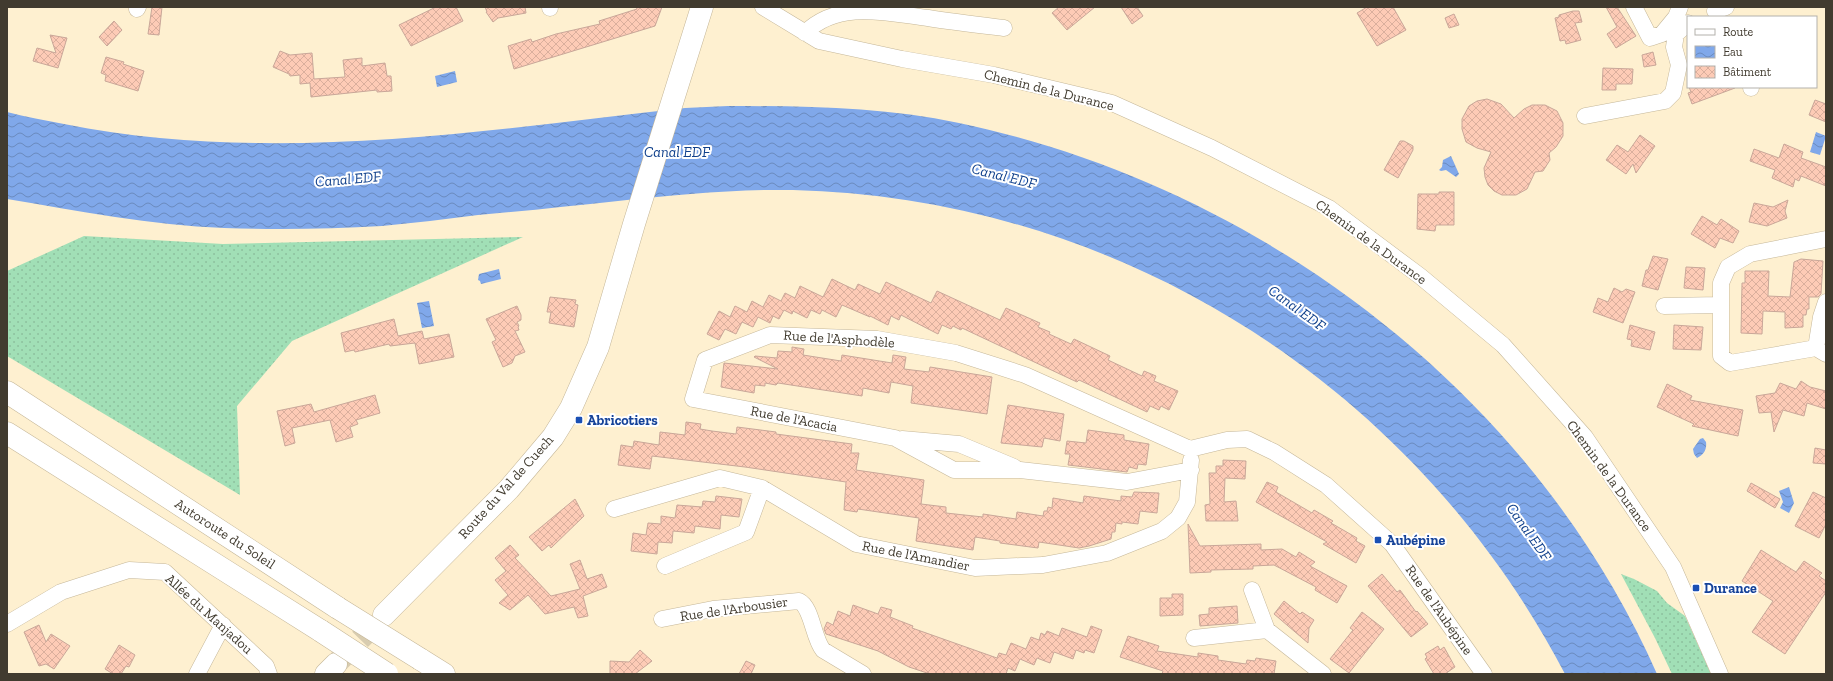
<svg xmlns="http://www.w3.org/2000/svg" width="1833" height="681" font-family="'Zilla Slab',serif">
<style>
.grass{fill:url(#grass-dots)}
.water{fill:url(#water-waves)}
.building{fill:url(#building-cross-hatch);stroke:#c9a799}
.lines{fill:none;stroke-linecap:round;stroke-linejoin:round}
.secondary-tunnel{stroke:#d8ccb0;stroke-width:22;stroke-dasharray:22 11;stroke-linecap:butt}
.street-casing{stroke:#c5b799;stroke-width:17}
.secondary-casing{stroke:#c5b799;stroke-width:23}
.highway-casing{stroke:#c5b799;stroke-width:23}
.street{stroke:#fff;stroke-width:16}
.secondary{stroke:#fff;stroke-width:22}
.highway{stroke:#fff;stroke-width:22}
.highway-bridge-casing{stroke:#c5b799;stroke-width:23;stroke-linecap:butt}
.highway-bridge{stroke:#fff;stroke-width:22}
.transit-dot{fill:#1a4fb4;stroke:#fff;stroke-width:1.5}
.labels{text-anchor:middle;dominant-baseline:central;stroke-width:4;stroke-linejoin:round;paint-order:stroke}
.street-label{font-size:14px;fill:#413b2f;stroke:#fff}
.transit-label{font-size:14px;font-weight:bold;fill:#164399;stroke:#fff;text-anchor:start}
.water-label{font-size:15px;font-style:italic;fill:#11418c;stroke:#fff}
</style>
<defs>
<pattern id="grass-dots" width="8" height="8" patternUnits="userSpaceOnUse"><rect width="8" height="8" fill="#a1dfb6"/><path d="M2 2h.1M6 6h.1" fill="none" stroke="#8cc09d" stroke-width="1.8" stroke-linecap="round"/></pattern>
<pattern id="water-waves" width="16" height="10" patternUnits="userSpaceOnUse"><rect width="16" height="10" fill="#80a8ea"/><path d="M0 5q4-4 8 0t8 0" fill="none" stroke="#6a8abe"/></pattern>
<pattern id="building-cross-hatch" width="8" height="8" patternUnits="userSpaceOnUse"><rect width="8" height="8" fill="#fdcbb6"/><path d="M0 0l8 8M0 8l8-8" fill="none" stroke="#daaf9d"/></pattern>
</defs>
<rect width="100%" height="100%" fill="#fef0d0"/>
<!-- grass -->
<path class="grass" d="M84,236L223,244L523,237L292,341L237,406L240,495L7,356V271Z
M1621,574L1634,579L1657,591L1667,603L1685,616L1711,674H1672L1655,638Z"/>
<!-- water -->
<path class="water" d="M455,71L457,82L437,87L435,76Z
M728,106C805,106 883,107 959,123C1259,186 1532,391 1657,674H1565C1414,385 1120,198 793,190C734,189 676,195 618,201C571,206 525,211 478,215C446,219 414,223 382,226C330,229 277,230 224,228C151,225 79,211 7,199V112C26,117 45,120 64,124C270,165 479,131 685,108Z
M1816,132L1826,136L1820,155L1810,152Z
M1451,156L1459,174L1456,177L1446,170L1441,171L1439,170L1442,167L1443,160Z
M499,269L501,279L481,284L480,281L478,280L479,274Z
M429,301L434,326L422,328L417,303Z
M1703,438L1706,442C1707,449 1704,455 1697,458L1694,454L1693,449L1700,439Z
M1789,487L1794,503L1789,513L1780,508L1783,502L1779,491Z"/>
<!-- building -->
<path class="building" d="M152,7H162L159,35L148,34Z
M436,7H456L463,21L411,46L399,25Z
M485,7H525L526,13L498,18L493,22L486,12H487Z
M636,7H662L655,26L514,69L508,46L531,39L532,42L556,34L600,24L599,21L637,9Z
M1059,7H1095L1067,30L1052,13Z
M1121,7H1137L1143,16L1132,24Z
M1367,7H1393L1406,30L1377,46L1357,13Z
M1606,7H1617L1636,36L1616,48L1607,34L1617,27Z
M1573,11H1579L1582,22L1575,23L1581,40L1566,44L1565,40L1560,41L1555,18L1559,17V15Z
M1454,14L1459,25L1449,28L1445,18Z
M114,21L122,30L107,46L99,37Z
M50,35L67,38L58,68L33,61L37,48L56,53Z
M280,51L290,55L312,53L314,79L345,77L343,60L362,58V66L385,63L387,76H391L392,91L377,92V90L311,97L310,83L300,84V75L290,76L289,74L273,67Z
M1653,52L1656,65L1644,67L1642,55Z
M106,57L124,62L123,64L144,71L138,91L105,81L106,75L101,73Z
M1603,68L1633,69L1632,84H1616V90H1602Z
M1689,87H1735V88L1692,104L1688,93L1691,92Z
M1487,99L1501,104L1514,118L1524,109L1532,105H1545L1557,111L1563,123V136L1556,147L1549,153L1550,160L1543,171L1535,172L1527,189L1516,195H1502L1494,191L1488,185L1485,177L1484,168L1491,152L1477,148L1466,142L1462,129V119L1469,106L1477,101Z
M1815,100L1826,104V122L1809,115Z
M1640,135L1655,146L1636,173L1633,164L1626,174L1606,160L1617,145L1628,152Z
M1400,141H1404L1413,146V150L1398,178L1384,170Z
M1784,144L1803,152L1801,158L1826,167V186L1801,176L1799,181L1795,179L1793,187L1772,178L1775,170L1750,161L1754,149L1779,158Z
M1439,192H1454V225H1436L1435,231L1417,229L1418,194H1439Z
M1788,200L1785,211L1787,218L1767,226L1749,222L1754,203L1773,207Z
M1702,216L1717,225L1721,219L1739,231L1733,243L1720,238L1715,248L1691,234Z
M1653,256L1668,259L1658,290L1642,286L1646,270H1648Z
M1801,259L1823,261L1821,294L1818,297H1809V309H1807L1806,315H1803V327L1785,328V312L1763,311L1762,334L1741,333L1742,283H1745V271H1769L1768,296L1790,297L1794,262Z
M1686,267L1705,268L1703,290L1684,288Z
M832,279L855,290L858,284L880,294L886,282L931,303L937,291L1000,320L1006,308L1040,323L1038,327L1050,332L1049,334L1071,344L1074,339L1110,356L1108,360L1142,376L1144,371L1156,376L1154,381L1178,391L1169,410L1161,406L1159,410L1150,406L1147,412L1079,380L1077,382L1062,375L962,328L961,330L953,326L951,329L942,325L938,334L901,315L899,320L891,316L888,325L870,316V317L842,305L836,317L822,310L820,314L811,310L807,318L793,311L792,314L784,310L779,319L773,316L770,323L758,317L753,327L742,322L736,334L725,329L719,340L707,334L719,311L730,317L735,306L747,312L752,301L763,307L769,295L781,301L785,293L795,298L800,286L823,297Z
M1614,288L1622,292L1626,289L1635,292L1623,323L1593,312L1598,298L1608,302Z
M550,297L576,300L575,304L578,305L574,327L549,323L551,312H547Z
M517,306L521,315V320L517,322L519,326L518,327L519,330L515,331L525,352L515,356L512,363L503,367L492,342L496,340L486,319Z
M394,319L398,336L422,331L424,339L449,334L454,357L419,364L415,343L390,346L389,344L355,352L354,350L345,352L341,333Z
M1630,325L1655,332L1650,350L1631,346L1632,340L1627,339Z
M1674,325L1703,327L1701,350L1673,349Z
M792,347L804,349L803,355L841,361L842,355L892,363L893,355L906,357L904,369L929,372L930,367L992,377L987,414L911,403L913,386L891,382L889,393L863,388L862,396L778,383L776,385L765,383V386L755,385L754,393L721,387L724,363L778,369L754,357L755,356L777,358L778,351L792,352Z
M1801,381L1810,387L1826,391V409L1807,403L1804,416L1783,410L1774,432L1771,412L1759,413L1756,396L1775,393L1780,383L1796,389Z
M1667,384L1692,396L1690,400L1743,410L1738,436L1692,426L1694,424L1657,407Z
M375,395L380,413L356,420L358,424L350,427L353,437L336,442L330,420L292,428L295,443L285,446L277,411L311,404L314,412Z
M1008,405L1064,414L1060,441L1044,438L1042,447L1001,443Z
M686,422L701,424L700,429L712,431L736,434L737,427L776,432V434L852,444L851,453H859L856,470L924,480L921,504L946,507V513L983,517V514L1016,519L1017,512L1043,516L1044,511H1047L1048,507L1052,508L1053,498L1083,503L1084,496L1121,501V496L1132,497L1134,492L1159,493L1157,513L1140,511L1138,524L1122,522V524L1116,523L1115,532H1112L1111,539L1089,546L1079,548L1039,542L1038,548L1000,543V541L975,537L973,550L916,541L919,518L858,509L857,512L844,510L846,482L745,467L652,456L650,469L618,465L621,445L633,447L634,441L659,445L660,432L685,435Z
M1088,430L1124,435V440L1149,444L1146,465L1138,464L1137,469L1129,467L1127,472L1068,465L1070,454H1065L1067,441L1086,443Z
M1815,448L1826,450V464L1813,463Z
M1223,460L1246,461L1245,479L1225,478L1224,502L1236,501L1238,521H1206L1205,505L1210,504L1209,473H1216V466H1223Z
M1267,482L1278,487L1276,492L1312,513L1314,510L1333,521L1331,523L1357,538L1356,541L1365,546L1356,563L1323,544L1327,542L1256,502Z
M1751,483L1780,499L1775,508L1747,491Z
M1813,492L1826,498V524L1819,538L1795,526Z
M716,496L742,499L739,517L721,515L720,529L695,526L694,533L673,531L672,543L658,542L657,554L631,551L633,533L646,535L648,523L661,524V516L675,518L677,505L702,507L703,501L715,502Z
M575,499L584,516L551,548L549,545L542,551L529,537Z
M1188,524L1200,546L1261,544V550L1282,549L1296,557L1299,552L1315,562L1310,566L1347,586L1337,603L1315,590L1316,587L1274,565L1253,566V569L1211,570V572L1190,573Z
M510,545L519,555L515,558L551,596L580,589L570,564L580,560L587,579L602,574L607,587L583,596L588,616L578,618L574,607L545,614L528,595L510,610L499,603L508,595L495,580L506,571L495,558Z
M1761,550L1796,572L1804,561L1822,573L1819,576L1826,581V592L1785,654L1752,632L1773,601L1742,581Z
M1382,574L1397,592L1400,590L1416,612L1417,611L1428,624L1411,637L1368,586Z
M1172,594H1183V615L1160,616V598H1172Z
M1284,601L1300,614L1302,612L1314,620L1309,628L1308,643L1274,614Z
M853,605L878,614L881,607L892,610L890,617L913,626L912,628L997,658L999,653L1006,655L1011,643L1026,649L1031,637L1039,640L1041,633L1045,635L1047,631L1059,636L1062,628L1087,637L1091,626L1102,630L1094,653L1085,650L1084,653L1076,650L1073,659L1054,652L1050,663L1037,658L1034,665L1020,659L1015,671L1008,668L1006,674H930L909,667L878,651L826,634L824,629L827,622L833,625L838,611L850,616Z
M1237,606L1238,623L1200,626L1199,615L1209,614V608Z
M1362,612L1384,629L1349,673L1330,659L1353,630L1350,628Z
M39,625L46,642L51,634L70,646L54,669L46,664L39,666L24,632Z
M1128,636L1159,646L1157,651L1198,657V653L1218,656V660L1246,664L1247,660L1255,661L1256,658L1276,661L1274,674H1162L1163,671L1120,657Z
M119,645L135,655L129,667L126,666L121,674H113L105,669Z
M1438,646L1440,650L1444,647L1455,667L1445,674H1434L1425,659L1427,657L1425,654Z
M640,650L652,661L635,674H610V661L629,662Z
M746,661L755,665L751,674H739Z"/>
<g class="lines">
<!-- secondary-tunnel -->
<path class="secondary-tunnel" d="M337,663L384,615"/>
<defs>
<path id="street" d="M763,7L819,41L902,59L994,75L1112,103L1212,148L1329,208L1420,276L1503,345L1585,437L1673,567L1720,674
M1634,7L1650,38L1662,34L1676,17L1680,7
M550,8V7
M137,9L138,7
M1715,11L1726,7
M805,33C838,0 887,13 928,18C953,22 979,25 1004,28
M1751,87V88
M1585,116L1665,101L1673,93L1679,65L1674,47L1676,34L1688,23
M1826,239L1750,254L1728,267L1721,283V356L1730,363L1816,348L1826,354
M1664,306L1721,305
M1816,348L1821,317L1826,302
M902,439L959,444L1014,467
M1190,449L1025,375L956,353L877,339L770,335L705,360L693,399L895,438L954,470H1020L1127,482L1191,470
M1190,449L1227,440L1247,439L1274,452L1326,485L1392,544L1484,674
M614,509L720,478L762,488L856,544L975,568L1043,565L1107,553L1162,531L1178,518L1187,502L1191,460
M665,566L746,532L762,488
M1252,590L1267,630
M662,619L713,609L799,601C812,607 813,638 823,650L863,674
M7,624L61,592L129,570L165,572L266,666L269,674
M1194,638L1267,630L1323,674
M197,674L223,625"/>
<path id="secondary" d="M384,615L509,489L553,437L571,408L598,347L634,224L702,7
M326,674L336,664"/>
<path id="highway" d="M7,392L338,608
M7,433L321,631
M420,659L444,674"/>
</defs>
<!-- street casing -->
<use href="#street" class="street-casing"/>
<!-- secondary casing -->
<use href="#secondary" class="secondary-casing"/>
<!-- highway casing -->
<use href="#highway" class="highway-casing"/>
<!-- street -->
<use href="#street" class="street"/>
<!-- secondary -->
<use href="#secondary" class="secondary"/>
<!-- highway -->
<use href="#highway" class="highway"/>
<defs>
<path id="highway-bridge" d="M338,608L420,659
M321,631L387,674"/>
</defs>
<!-- highway-bridge casing -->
<use href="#highway-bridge" class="highway-bridge-casing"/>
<!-- highway-bridge -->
<use href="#highway-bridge" class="highway-bridge"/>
</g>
<!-- markers -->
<g class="transit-dot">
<rect x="575" y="416" width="8" height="8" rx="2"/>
<rect x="1374" y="536" width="8" height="8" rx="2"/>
<rect x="1692" y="584" width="8" height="8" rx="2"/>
</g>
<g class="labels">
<!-- street labels -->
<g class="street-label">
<text transform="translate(1049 90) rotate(14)">Chemin de la Durance</text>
<text transform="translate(1371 242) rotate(36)">Chemin de la Durance</text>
<text transform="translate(839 339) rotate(4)">Rue de l'Asphodèle</text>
<text transform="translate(794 419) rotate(11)">Rue de l'Acacia</text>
<text transform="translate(1609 476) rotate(54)">Chemin de la Durance</text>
<text transform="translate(506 487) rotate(-48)">Route du Val de Cuech</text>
<text transform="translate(225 534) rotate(33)">Autoroute du Soleil</text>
<text transform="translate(916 556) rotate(11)">Rue de l'Amandier</text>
<text transform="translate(734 609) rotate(-8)">Rue de l'Arbousier</text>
<text transform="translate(1439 610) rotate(55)">Rue de l'Aubépine</text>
<text transform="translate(209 614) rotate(42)">Allée du Manjadou</text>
</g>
<!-- transit labels -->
<g class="transit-label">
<text x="587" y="420">Abricotiers</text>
<text x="1386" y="540">Aubépine</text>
<text x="1704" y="588">Durance</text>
</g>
<!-- water labels -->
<g class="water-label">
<text x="677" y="152">Canal EDF</text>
<text transform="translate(1004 176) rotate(14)">Canal EDF</text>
<text transform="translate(348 179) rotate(-5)">Canal EDF</text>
<text transform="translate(1297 308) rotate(36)">Canal EDF</text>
<text transform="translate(1529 532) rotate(55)">Canal EDF</text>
</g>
</g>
<!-- border -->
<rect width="1833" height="681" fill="none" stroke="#413b2f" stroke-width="16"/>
<!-- legend -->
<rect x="1687" y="16" width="130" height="72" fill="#ffffff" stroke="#b3b1ac"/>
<rect x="1695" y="29" width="20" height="6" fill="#ffffff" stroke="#b3b1ac"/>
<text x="1723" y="36" font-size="12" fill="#413b2f">Route</text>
<rect x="1695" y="46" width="20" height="12" fill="url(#water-waves)" stroke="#b3b1ac"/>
<text x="1723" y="56" font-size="12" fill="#413b2f">Eau</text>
<rect x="1695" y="66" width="20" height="12" fill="url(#building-cross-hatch)" stroke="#b3b1ac"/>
<text x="1723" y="76" font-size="12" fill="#413b2f">Bâtiment</text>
</svg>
